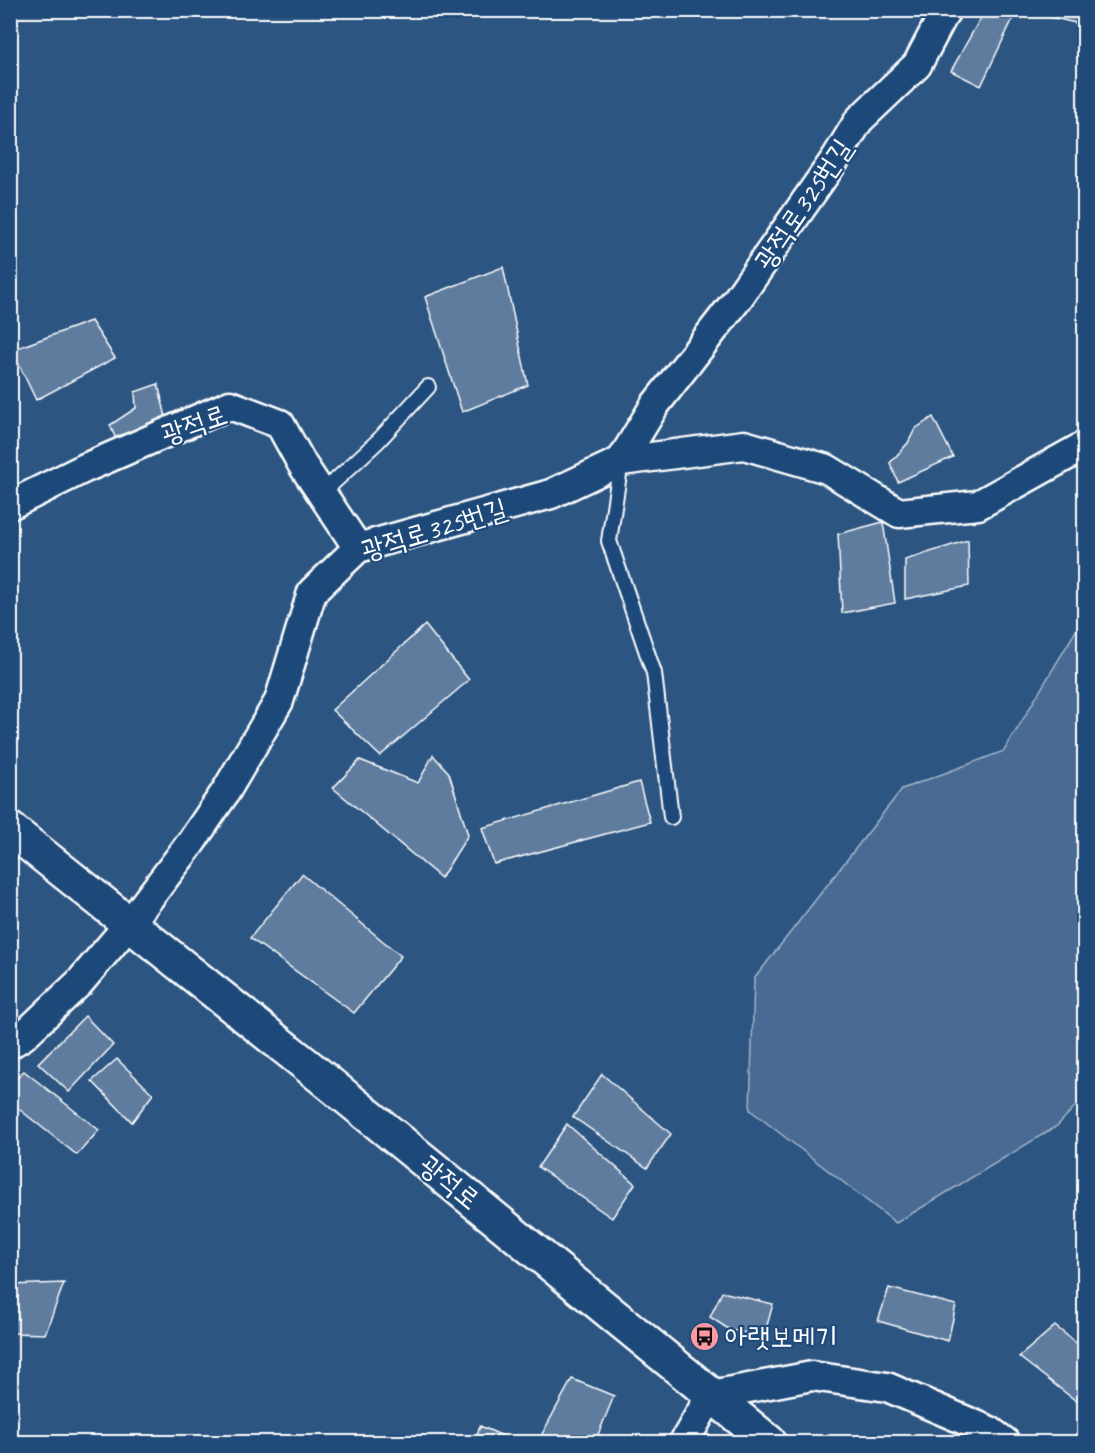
<svg xmlns="http://www.w3.org/2000/svg" width="1095" height="1453" font-family="Caveat,'Poor Story',sans-serif">
<style>
.green{fill:#486b92;stroke:#a4b5c8;stroke-width:1.5}
.building{fill:#5e7c9f;stroke:#fff;stroke-width:1.5}
.lines{fill:none;stroke-linecap:round;stroke-linejoin:round}
.service-casing{stroke:#fff;stroke-width:18}
.minor-casing{stroke:#fff;stroke-width:33}
.secondary-casing{stroke:#fff;stroke-width:38}
.service{stroke:#1f4a7a;stroke-width:14}
.minor{stroke:#1f4a7a;stroke-width:28}
.secondary{stroke:#1f4a7a;stroke-width:33}
.labels{text-anchor:middle;dominant-baseline:central;stroke-width:4.5;stroke-linejoin:round;paint-order:stroke}
.street-label{font-size:28px;fill:#fff;stroke:#1f4a7a}
.poi-label{font-size:28px;fill:#fff;stroke:#1f4a7a;text-anchor:start}
</style>
<rect width="100%" height="100%" fill="#2c5582"/>
<filter id="ink" filterUnits="userSpaceOnUse"><feTurbulence type="fractalNoise" baseFrequency=".0167" numOctaves="2"/><feDisplacementMap in="SourceGraphic" scale="12" xChannelSelector="R" yChannelSelector="G"/><feConvolveMatrix kernelMatrix="1 2 1 2 8 2 1 2 1" color-interpolation-filters="sRGB"/></filter>
<g filter="url(#ink)">
<!-- green -->
<path class="green" d="M1084,617V1097L1057,1126L896,1223L750,1110L754,979L902,789L1004,751Z"/>
<!-- building -->
<path class="building" d="M985,10H1017L981,86L951,71Z
M1038,10H1084V25L1037,14Z
M503,267L528,385L462,412L425,297Z
M91,321L115,358L36,400L12,350Z
M158,384L166,417L118,444L110,425L136,408L135,392Z
M933,417L953,457L898,482L890,463L908,443L915,429Z
M883,522L895,603L842,613L838,534Z
M968,540L969,586L905,599V560Z
M425,625L469,680L380,756L332,710Z
M433,755L449,773L468,835L441,878L333,788L360,760L418,783Z
M639,782L650,822L494,864L482,828Z
M302,874L401,956L354,1013L250,938Z
M85,1016L113,1045L69,1092L38,1063Z
M117,1059L153,1094L132,1122L92,1081Z
M24,1071L99,1130L77,1155L10,1102V1084Z
M602,1074L671,1134L647,1168L573,1117Z
M567,1124L635,1184L612,1218L538,1167Z
M64,1283L45,1334L10,1333V1285Z
M889,1288L956,1305L948,1341L878,1321Z
M722,1292L773,1304L764,1336L730,1330L710,1317Z
M1055,1326L1084,1349V1407L1019,1357Z
M572,1379L614,1396L595,1442H554L541,1436Z
M480,1426L517,1442H475Z"/>
<g class="lines">
<defs>
<path id="service" d="M621,461L609,541L654,673L671,817
M322,493L378,441L428,387"/>
<path id="minor" d="M621,461L744,445L827,469L899,513L978,505L1084,446
M10,505L85,468L230,405L280,424L302,464L358,548
M10,1044L23,1036L80,982L130,923L190,844L226,791L279,701L312,592L358,548L551,494L621,461L655,405L736,301L836,158L859,120L917,65L946,10
M684,1442L711,1395L812,1376L887,1387L990,1431L1005,1442"/>
<path id="secondary" d="M10,829L314,1071L769,1442"/>
</defs>
<!-- service casing -->
<use href="#service" class="service-casing"/>
<!-- minor casing -->
<use href="#minor" class="minor-casing"/>
<!-- secondary casing -->
<use href="#secondary" class="secondary-casing"/>
<!-- service -->
<use href="#service" class="service"/>
<!-- minor -->
<use href="#minor" class="minor"/>
<!-- secondary -->
<use href="#secondary" class="secondary"/>
</g>
</g>
<!-- icons -->
<defs>
<symbol id="bus-disc" viewBox="-11 -11 22 22"><circle r="9.5" fill="#ff9aa2" stroke="#1f4a7a"/><path d="M-5-6H5V4H4V6H2V4H-2V6H-4V4H-5ZM-3.5-4V0h7V-4ZM-3.5 1.2v1.5H-2V1.2ZM2 1.2v1.5H3.5V1.2Z" fill="#111"/></symbol>
</defs>
<g fill-rule="evenodd">
<use href="#bus-disc" x="688" y="1320" width="33" height="33"/>
</g>
<g class="labels">
<!-- street labels -->
<g class="street-label">
<text transform="translate(803 204) rotate(-56)">광적로325번길</text>
<text transform="translate(194 424) rotate(-19)">광적로</text>
<text transform="translate(434 529) rotate(-17)">광적로325번길</text>
<text transform="translate(450 1182) rotate(39)">광적로</text>
</g>
<!-- poi labels -->
<g class="poi-label">
<text x="725" y="1336">아랫보메기</text>
</g>
</g>
<!-- margin -->
<rect width="1095" height="1453" fill="none" stroke="#1f4a7a" stroke-width="36"/>
<rect x="18" y="18" width="1059" height="1417" fill="none" stroke="#fff" stroke-width="2" filter="url(#ink)"/>
</svg>
